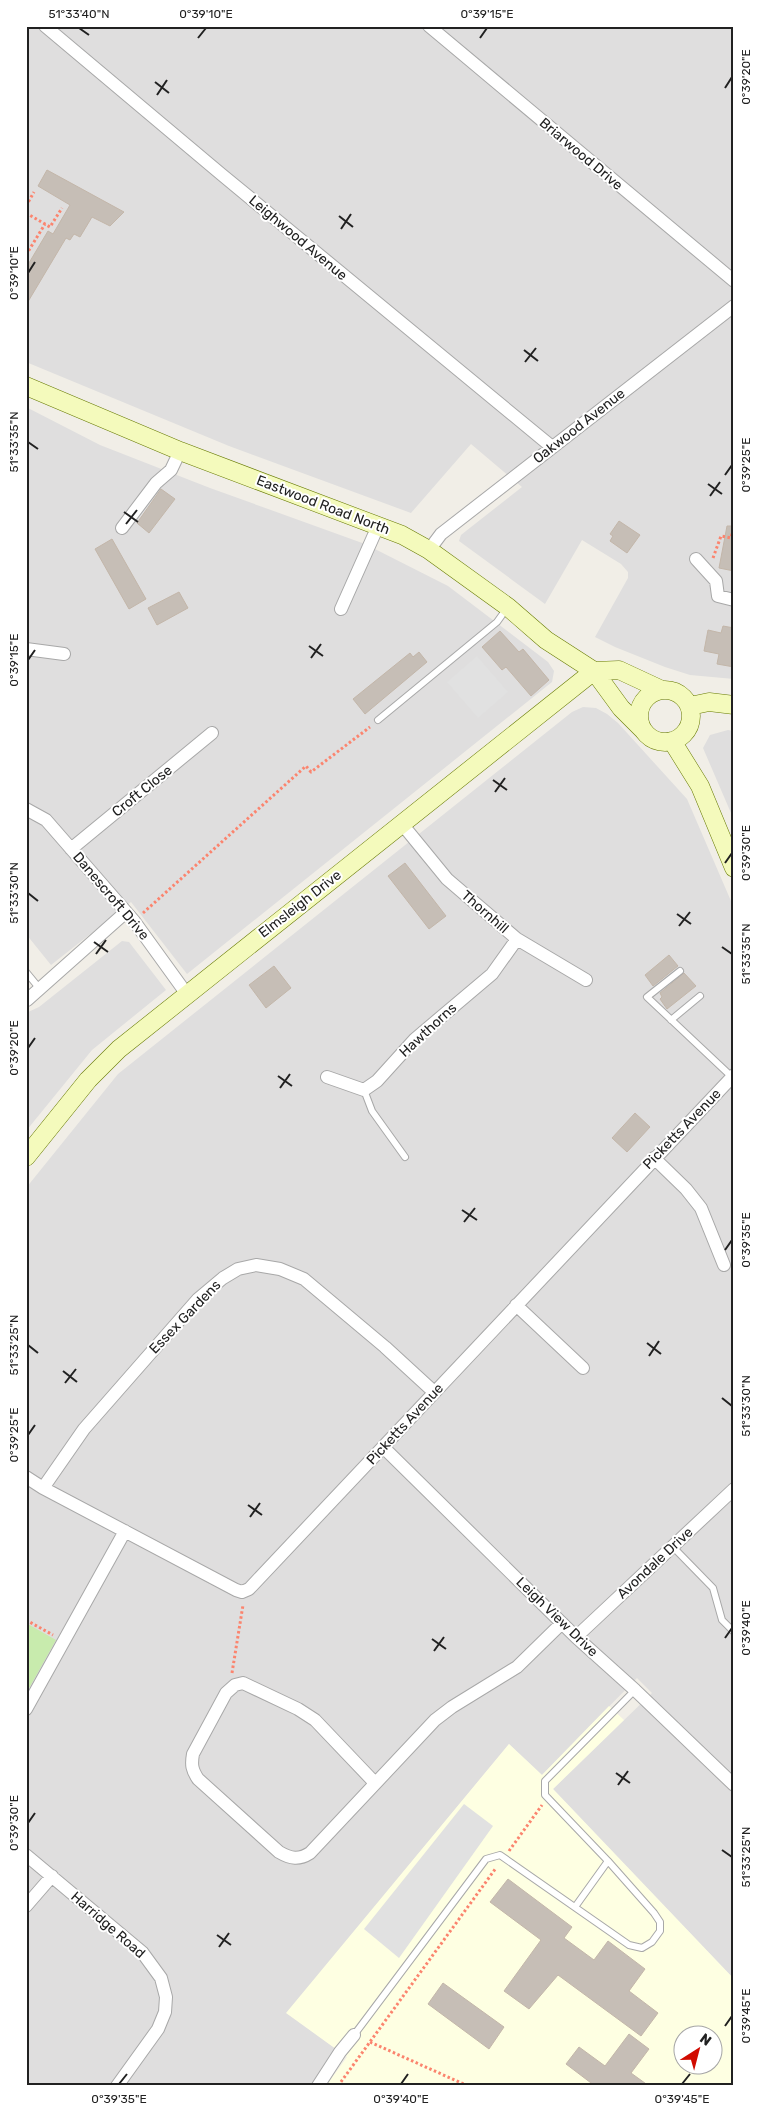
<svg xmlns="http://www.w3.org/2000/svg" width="760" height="2112" font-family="Rubik,sans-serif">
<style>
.residential{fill:#dfdede}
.education{fill:#feffe2;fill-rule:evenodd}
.grass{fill:#c8ebad}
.parking{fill:#e1e1e1}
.building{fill:#c6beb6;stroke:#c3b6a9}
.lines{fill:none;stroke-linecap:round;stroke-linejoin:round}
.lane-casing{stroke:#a8a8a8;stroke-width:8}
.street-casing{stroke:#a8a8a8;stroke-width:14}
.secondary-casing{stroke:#687b04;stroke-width:19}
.path{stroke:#fb846e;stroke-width:3;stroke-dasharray:2.5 2.5;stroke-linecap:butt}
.lane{stroke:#fff;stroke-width:6}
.street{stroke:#fff;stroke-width:12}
.secondary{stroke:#f4fabc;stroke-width:18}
.ticks{fill:none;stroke:#212121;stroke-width:2}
.labels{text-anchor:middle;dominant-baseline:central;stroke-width:4;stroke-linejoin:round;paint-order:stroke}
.street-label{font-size:14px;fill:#212121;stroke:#fff}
.neatline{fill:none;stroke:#212121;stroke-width:2}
.ticks-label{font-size:12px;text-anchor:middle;fill:#212121}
</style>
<rect width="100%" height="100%" fill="#f1eee7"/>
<!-- residential -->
<path class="residential" d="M26,26H734V679L690,675L665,667L615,647L595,637L628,578V572L621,564L582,540L545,604L459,541L461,535L466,531L522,487L471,444L411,513L229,446L26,362Z
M26,407L100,445L210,488L365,544L448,586L548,662L554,671L552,682L187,974L131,902L51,965L26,934Z
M583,707L596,708L607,714L618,723L687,799L734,908V1979L553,1789L652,1693L637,1678L542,1775L509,1744L287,2013L339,2051L314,2086H26V1188L118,1074L572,712Z
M728,730L734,731V820L703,748L710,735Z
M122,941L129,942L166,990L92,1050L26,1131V1013L39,1007Z"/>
<!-- education -->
<path class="education" d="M609,1706L624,1720L553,1789L734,1979V2086H326L347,2057L286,2013L509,1744L542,1775ZM682,2034H712V2064H682Z"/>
<!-- grass -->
<path class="grass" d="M26,1623L56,1640L27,1692L26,1691Z"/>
<!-- parking -->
<path class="parking" d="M477,656L508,692L478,718L447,682Z
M464,1804L493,1826L399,1958L364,1929Z"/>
<!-- building -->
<path class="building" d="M47,170L124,212L110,226L92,217L80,237L74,234L70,240L66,238L26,305V268L48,231L53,234L70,205L38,186Z
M161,489L175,499L149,533L137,523Z
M619,521L640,535L627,553L610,541L613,536L610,534Z
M727,526H734V571L719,568Z
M112,539L146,599L129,609L95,549Z
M179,592L188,608L157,625L148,608Z
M723,626L734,628V667L717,664L719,654L704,651L708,630L721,633Z
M500,631L519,652L523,649L549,680L531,696L506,667L502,670L482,647Z
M419,652L427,662L365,714L353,699L410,653L413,657Z
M405,863L446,916L429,929L388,876Z
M669,955L678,966L653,986L645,975Z
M274,966L291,988L266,1008L249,985Z
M684,973L696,986L667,1009L660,999L662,997L660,993Z
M635,1113L650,1127L627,1152L612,1138Z
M508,1879L572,1927L564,1938L594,1960L608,1941L645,1969L629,1991L658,2013L641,2036L558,1975L529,2009L504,1991L541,1940L490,1902Z
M443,1983L504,2027L489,2049L428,2004Z
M629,2034L649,2049L631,2073L649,2086H595L566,2064L579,2047L605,2066Z"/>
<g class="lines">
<defs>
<path id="lane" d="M378,720L497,622L507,608
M680,971L647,997L732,1077
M26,972L40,989
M671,1020L700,996
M364,1090L372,1111L405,1157
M673,1547L713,1588L722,1620L734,1632
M575,1907L608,1861
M354,2035L486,1859L500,1855L629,1945L642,1948L652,1942L660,1931V1922L654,1913L608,1861L545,1795V1781L635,1690"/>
<path id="street" d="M45,26L221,174L552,447
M429,26L734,281
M122,528L156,483L171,470L180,451
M429,550L441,534L734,306
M696,559L716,581L718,596L734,600
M341,609L378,526
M26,649L64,654
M26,809L46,820L134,921L186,993
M402,824L447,879L517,939L586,980
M71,849L212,733
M27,1000L126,912
M327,1077L364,1090L377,1081L415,1039L492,974L517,939
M654,1158L686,1189L701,1208L724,1265
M516,1305L583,1368
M383,1447L576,1637L635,1690L734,1785
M26,1477L43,1488L236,1590L242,1592L249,1589L734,1075
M43,1488L84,1429L198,1299L223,1278L238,1269L256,1265L280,1269L304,1279L385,1347L434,1392
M576,1637L734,1489
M26,1709L125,1531
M375,1783L315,1720L298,1709L243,1683L235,1685L226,1693L193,1754C191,1765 192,1770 198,1779L279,1852C291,1859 299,1860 310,1853L435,1720L452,1707L517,1667L562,1623
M26,1855L142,1952L161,1978L166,1997L165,2012L158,2029L117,2086
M26,1906L52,1876
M318,2086L340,2052L354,2035"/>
<path id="secondary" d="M26,386L180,451L402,535L429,550L508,607L546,640L594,671L621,708L642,729
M594,671L619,670L662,690
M639 716a26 26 0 1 1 52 0a26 26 0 1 1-52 0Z
M690,706L709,702L734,705
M672,741L700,786L734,868
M26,1157L88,1080L119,1049L594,671"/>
</defs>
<!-- lane casing -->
<use href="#lane" class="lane-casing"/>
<!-- street casing -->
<use href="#street" class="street-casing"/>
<!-- secondary casing -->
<use href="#secondary" class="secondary-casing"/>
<!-- path -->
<path class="path" d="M26,206L34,192
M26,213L50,227L62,208
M26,255L45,224
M734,524L731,538L734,539
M713,558L721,536L731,538
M143,913L306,766L311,772L370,727
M26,1620L53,1635
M232,1673L243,1605
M509,1851L542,1805
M370,2042L468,2086
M338,2086L496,1868"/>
<!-- lane -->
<use href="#lane" class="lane"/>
<!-- street -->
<use href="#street" class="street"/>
<!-- secondary -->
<use href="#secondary" class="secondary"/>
</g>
<!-- ticks -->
<path class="ticks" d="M79,28L89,35M198,38L206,28M480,38L487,28M155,82L169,93M725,88L732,77M157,95L167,80M339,216L353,227M341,229L351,214M28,273L35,262M524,350L538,361M525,362L536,348M28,442L38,449M725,475L732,465M708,484L722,494M710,496L720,482M124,512L138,522M126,524L137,510M309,646L323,656M311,658L321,644M28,660L35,650M493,780L507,790M495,792L505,778M725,863L732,853M28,893L38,901M677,914L691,924M679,926L690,912M94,942L108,952M722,947L732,954M96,954L106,940M28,1048L35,1038M278,1076L292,1086M280,1088L290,1074M462,1210L477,1220M464,1222L475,1208M725,1250L732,1240M647,1343L661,1354M28,1345L38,1353M649,1356L659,1341M63,1371L77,1382M65,1383L76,1369M722,1398L732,1406M28,1435L35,1425M248,1505L262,1515M250,1517L260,1503M725,1638L732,1628M432,1639L446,1649M434,1651L444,1637M616,1773L630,1783M618,1785L628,1771M28,1823L35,1813M722,1850L732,1857M217,1935L231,1945M219,1947L229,1933M725,2026L732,2016M119,2084L127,2074M401,2084L408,2074M682,2084L690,2074"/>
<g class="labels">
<!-- street labels -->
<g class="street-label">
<text transform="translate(581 154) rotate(40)">Briarwood Drive</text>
<text transform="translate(298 238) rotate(40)">Leighwood Avenue</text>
<text transform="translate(579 426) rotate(-38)">Oakwood Avenue</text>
<text transform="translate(323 505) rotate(21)">Eastwood Road North</text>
<text transform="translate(142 791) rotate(-39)">Croft Close</text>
<text transform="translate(111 896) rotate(50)">Danescroft Drive</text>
<text transform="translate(300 904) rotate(-38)">Elmsleigh Drive</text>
<text transform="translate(485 912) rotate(41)">Thornhill</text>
<text transform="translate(428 1030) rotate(-43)">Hawthorns</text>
<text transform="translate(682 1129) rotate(-46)">Picketts Avenue</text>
<text transform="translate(185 1317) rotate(-46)">Essex Gardens</text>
<text transform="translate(405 1424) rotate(-47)">Picketts Avenue</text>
<text transform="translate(655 1563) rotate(-43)">Avondale Drive</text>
<text transform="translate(557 1617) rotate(44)">Leigh View Drive</text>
<text transform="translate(108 1925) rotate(41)">Harridge Road</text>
</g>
</g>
<!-- border -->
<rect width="760" height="2112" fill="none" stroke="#ffffff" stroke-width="55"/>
<!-- north arrow -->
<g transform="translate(698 2050) rotate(36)"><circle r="24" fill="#ffffff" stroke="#a6a6a6"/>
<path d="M0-4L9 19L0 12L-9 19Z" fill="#d10b00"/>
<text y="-8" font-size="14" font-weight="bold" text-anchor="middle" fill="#212121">N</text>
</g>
<rect x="28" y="28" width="704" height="2056" class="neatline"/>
<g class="ticks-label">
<text x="79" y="18">51°33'40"N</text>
<text x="206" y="18">0°39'10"E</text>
<text x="487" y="18">0°39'15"E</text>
<text transform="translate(746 77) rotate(-90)" y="4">0°39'20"E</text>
<text transform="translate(14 273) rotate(-90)" y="4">0°39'10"E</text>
<text transform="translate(14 442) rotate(-90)" y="4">51°33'35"N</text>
<text transform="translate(746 465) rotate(-90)" y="4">0°39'25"E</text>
<text transform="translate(14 660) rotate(-90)" y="4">0°39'15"E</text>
<text transform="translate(746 853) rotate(-90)" y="4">0°39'30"E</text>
<text transform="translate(14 893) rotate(-90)" y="4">51°33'30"N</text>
<text transform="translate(746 954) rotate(-90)" y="4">51°33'35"N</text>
<text transform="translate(14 1048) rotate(-90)" y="4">0°39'20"E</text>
<text transform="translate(746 1240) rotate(-90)" y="4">0°39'35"E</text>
<text transform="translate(14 1345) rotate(-90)" y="4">51°33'25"N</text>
<text transform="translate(746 1406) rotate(-90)" y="4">51°33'30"N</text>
<text transform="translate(14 1435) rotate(-90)" y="4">0°39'25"E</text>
<text transform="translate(746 1628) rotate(-90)" y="4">0°39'40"E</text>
<text transform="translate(14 1823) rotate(-90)" y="4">0°39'30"E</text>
<text transform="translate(746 1857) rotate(-90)" y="4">51°33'25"N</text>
<text transform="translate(746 2016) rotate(-90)" y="4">0°39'45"E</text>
<text x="119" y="2103">0°39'35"E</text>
<text x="401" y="2103">0°39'40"E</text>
<text x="682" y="2103">0°39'45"E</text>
</g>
</svg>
